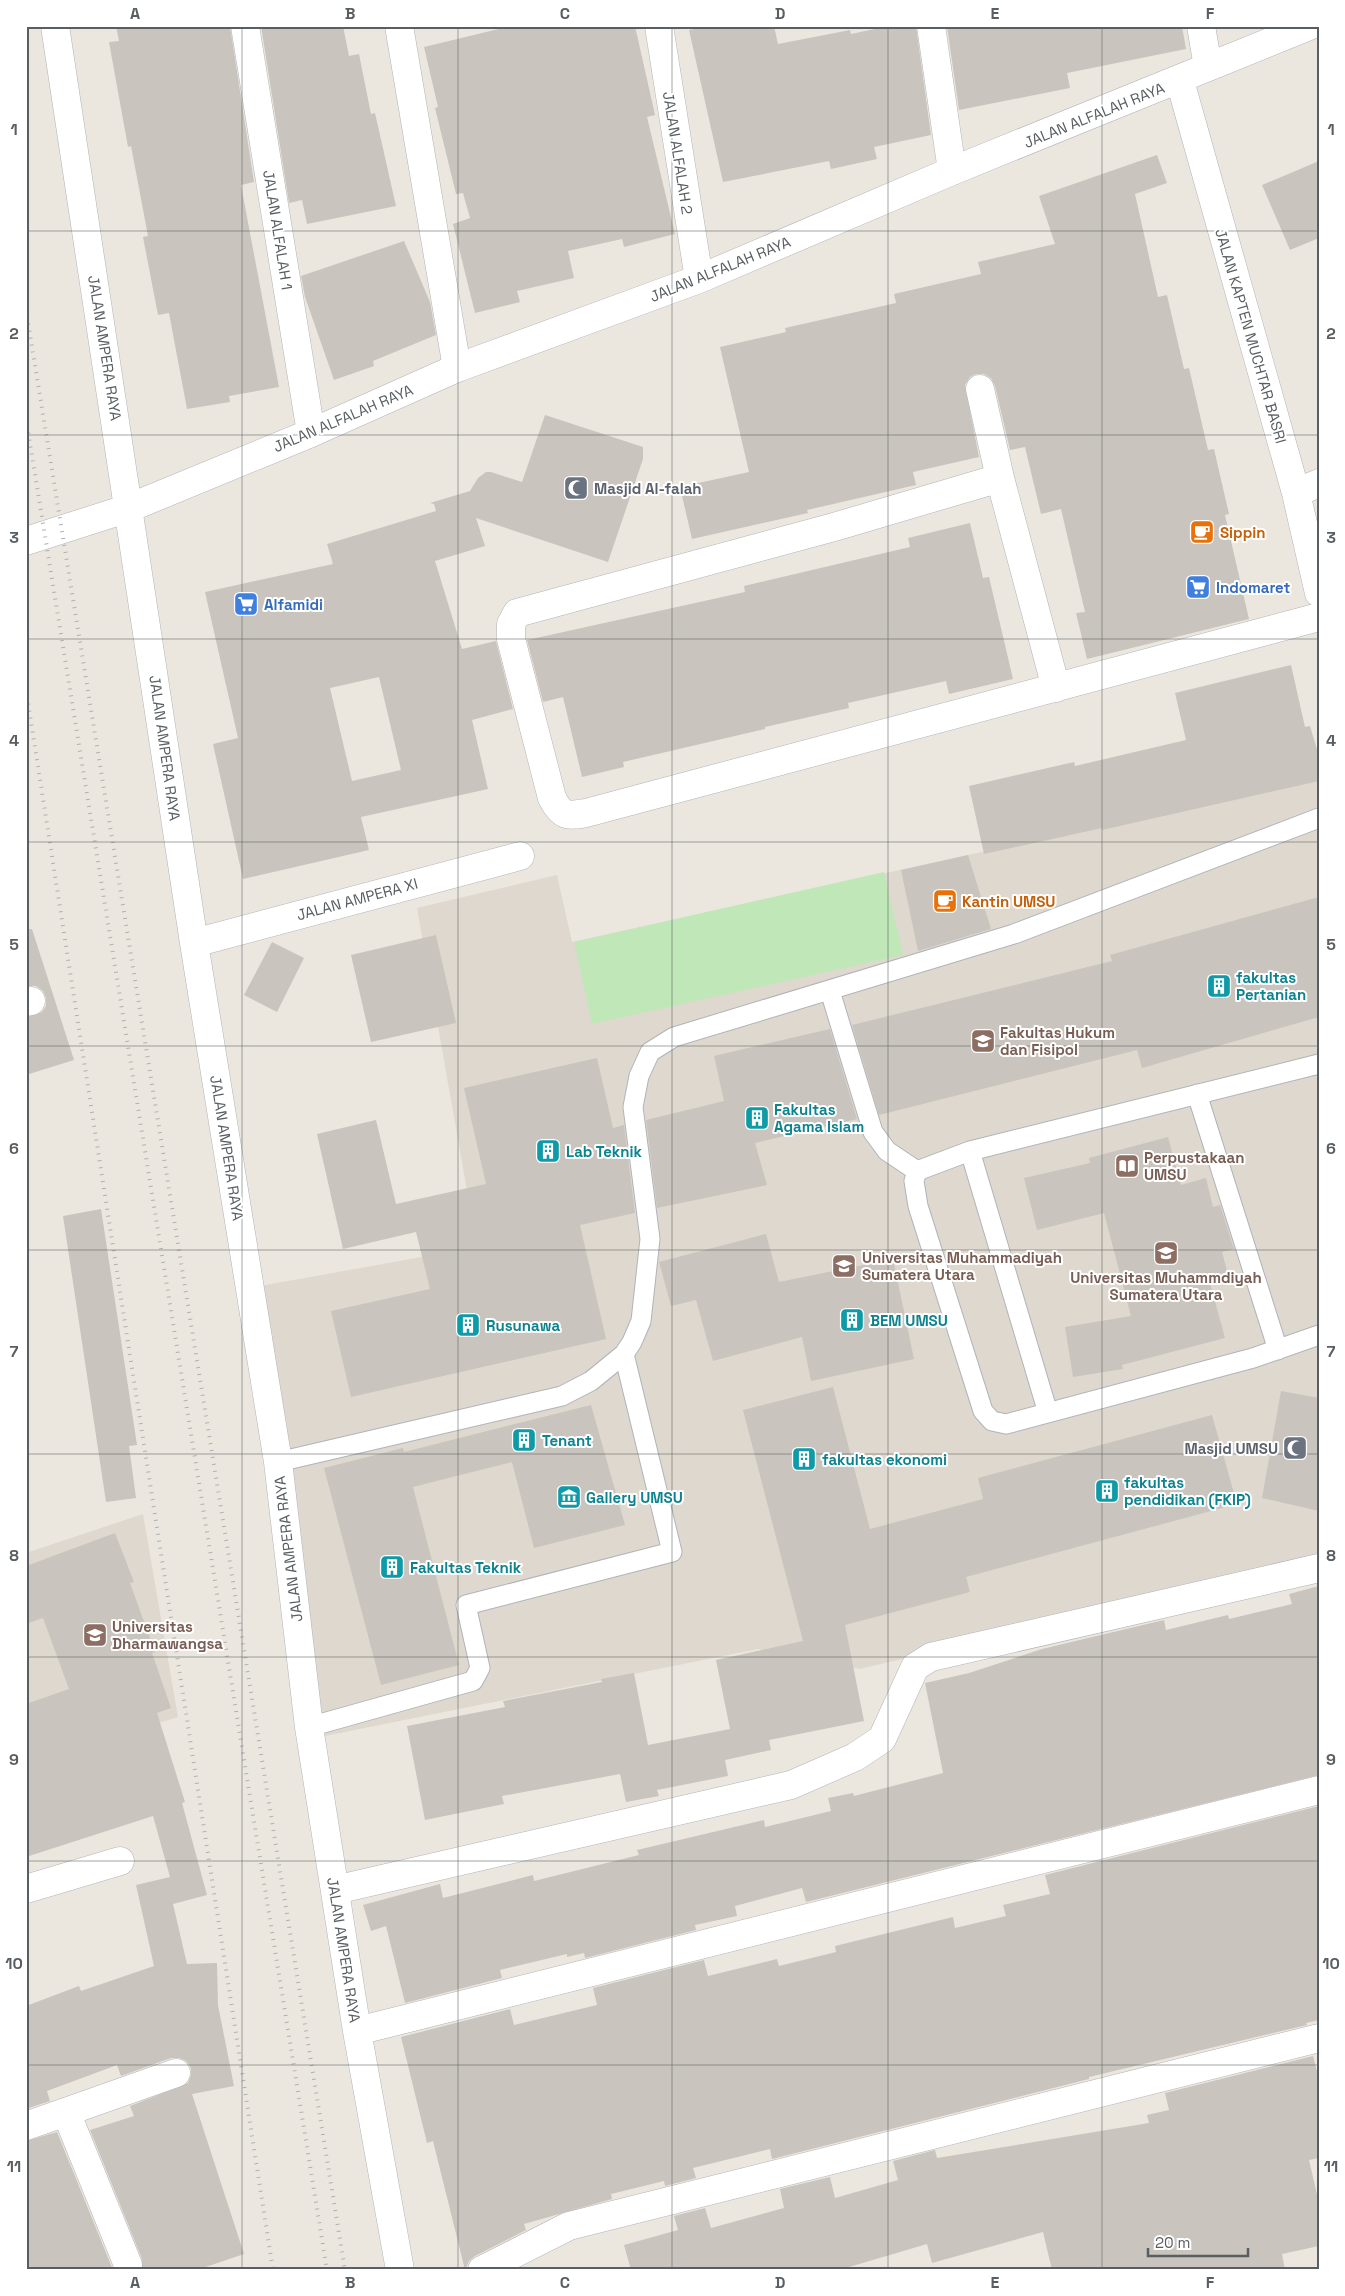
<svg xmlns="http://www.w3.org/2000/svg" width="1345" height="2296" font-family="'Space Grotesk',sans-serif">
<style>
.education{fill:#dfd8cf}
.green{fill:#c0e7b8}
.building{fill:#c9c4bd;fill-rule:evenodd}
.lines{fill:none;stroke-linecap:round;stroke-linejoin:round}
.lane-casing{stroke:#b0b4b8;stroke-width:21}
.street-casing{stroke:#b0b4b8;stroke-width:29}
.lane{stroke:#fff;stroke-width:19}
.street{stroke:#fff;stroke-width:28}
.rail{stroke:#afb0b1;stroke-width:4;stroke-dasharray:1 6;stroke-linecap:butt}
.grid{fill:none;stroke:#585e61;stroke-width:1;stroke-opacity:0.55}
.labels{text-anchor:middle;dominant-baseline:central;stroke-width:4;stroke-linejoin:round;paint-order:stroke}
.street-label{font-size:15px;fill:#585e61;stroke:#fff}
.worship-label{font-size:15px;font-weight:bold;fill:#5b616d;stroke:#fff;text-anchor:start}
.food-label{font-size:15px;font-weight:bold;fill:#c56008;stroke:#fff;text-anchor:start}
.shop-label{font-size:15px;font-weight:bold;fill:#366cbe;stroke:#fff;text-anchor:start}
.culture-label{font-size:15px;font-weight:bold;fill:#0d838f;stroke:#fff;text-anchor:start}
.education-label{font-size:15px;font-weight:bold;fill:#785e54;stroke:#fff;text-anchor:start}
.neatline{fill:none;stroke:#585e61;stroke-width:2}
.grid-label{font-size:16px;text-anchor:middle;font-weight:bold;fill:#585e61}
</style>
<rect width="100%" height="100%" fill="#ece7de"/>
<!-- education -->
<path class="education" d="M1319,778V1561L860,1669L758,1649L325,1736L260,1286L477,1247L417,908L557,875L572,942Z
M143,1514L178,1717L26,1764V1553Z"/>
<!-- green -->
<path class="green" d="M884,872L903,955L592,1024L574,942Z"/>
<!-- building -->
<path class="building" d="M116,26H230L254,182L241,185L279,387L229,396L230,402L187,409L169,313L158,315L143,237L148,236L131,146L128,147L109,42L119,41Z
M261,26H343L349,56L359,54L371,114L375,113L396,206L307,224L302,200L289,203Z
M511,26H635L655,115L647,117L675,234L624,247L622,239L568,251L574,278L517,291L520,302L475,313L453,224L470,218L463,193L456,194L435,108L438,107L424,47Z
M708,26H774L778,44L850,30L851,34L889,26H916L931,135L874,147L877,159L831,169L829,161L723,182L689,30Z
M947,26H1182L1186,49L1067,73L1070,88L959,110Z
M1157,155L1167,183L1135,194L1158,297L1167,295L1184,369L1189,368L1208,450L1214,449L1229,514L1225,515L1249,619L1087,659L1076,613L1085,612L1061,509L1041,514L1025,447L1010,450L995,386L991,378L984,374H976L970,377L965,385L979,457L913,472L916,485L807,510L808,513L692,539L680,487L749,472L720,347L786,332L785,328L896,303L894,294L981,274L978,262L1055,244L1039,196Z
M1319,161V238L1290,250L1262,185Z
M404,241L430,302L436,335L373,361L374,366L334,380L305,297L301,276Z
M545,415L643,447V459L608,562L476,518L485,546L435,561L462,649L496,641L513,709L472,720L488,789L361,817L369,850L243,879L213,744L238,738L205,592L333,564L327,544L436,511L434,504L430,503L470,491L478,478L486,472H491L522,482ZM379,677L401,770L352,781L330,688Z
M970,523L983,578L989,577L1013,679L949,694L946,681L848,703L849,708L765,727V729L623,762L624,767L582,777L563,697L543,702L527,640L745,592L744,586L910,547L908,538Z
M1291,665L1305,727L1310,726L1319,756V781L1102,830V828L984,854L969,786L1074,762L1075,766L1186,740L1175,693Z
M968,855L991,929L918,951L901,870Z
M1319,897V1017L1142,1068L1137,1050L879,1115L852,1025L1112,961L1110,955Z
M26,929H32L74,1060L26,1075V1017L42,1012L46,1006V998L43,991L36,986H26Z
M436,935L456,1023L371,1042L351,955Z
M272,942L304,958L277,1012L244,995Z
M830,1029L857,1119L755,1143L767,1185L657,1208L646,1120L724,1101L714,1056Z
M597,1058L613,1128L624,1125L635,1213L580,1225L606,1339L351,1397L331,1311L430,1289L416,1232L343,1249L317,1134L376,1120L396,1204L486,1184L464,1088Z
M1168,1137L1181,1185L1206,1178L1213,1207L1220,1205L1234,1249L1222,1252L1229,1278L1210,1283L1225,1338L1122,1365L1123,1369L1073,1377L1065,1327L1131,1316L1104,1213L1037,1230L1024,1178L1090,1163L1089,1158Z
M101,1209L137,1445L129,1446L136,1498L106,1502L63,1216Z
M766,1234L779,1282L893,1259L914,1359L811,1381L802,1337L713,1361L696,1300L671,1306L659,1262Z
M833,1387L870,1529L983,1499L978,1478L1212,1415L1237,1504L966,1577L970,1592L845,1625L864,1721L769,1740L771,1750L725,1760L728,1776L657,1790L659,1796L626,1802L620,1774L502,1796L504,1804L425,1820L407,1726L505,1707L503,1701L602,1682L601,1679L634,1673L648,1745L730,1729L716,1660L803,1641L743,1410Z
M1281,1391L1319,1398V1511L1262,1498Z
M591,1405L625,1525L534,1548L512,1462L413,1487L459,1665L381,1685L324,1468L403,1448L404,1452Z
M115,1533L134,1582L130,1583L155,1652L152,1653L171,1708L157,1713L185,1802L182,1803L207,1895L173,1904L187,1964L217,1963L218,2005L234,2086L192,2094L244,2254L197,2270H142V2259L90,2130L134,2116L130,2106L188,2083L191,2075V2068L186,2061L179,2058H171L121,2076L117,2065L47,2091L50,2101L26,2109V2006L79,1986L81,1991L154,1966L136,1885L170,1877L153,1816L26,1857V1704L69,1689L43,1618L26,1624V1566Z
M1319,1586V1775L806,1902L802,1888L735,1906L737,1916L695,1925L696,1930L585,1958L584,1953L567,1957V1954L500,1970L502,1978L405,2003L386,1926L371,1931L363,1905L440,1884L443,1898L533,1875L534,1881L639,1855L637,1850L764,1820L765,1827L831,1811L828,1798L853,1793L854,1796L943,1773L925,1683L969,1673L1042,1649L1164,1620L1166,1630L1228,1615L1229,1619L1292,1604L1289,1594Z
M1319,1806V2020L1306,2023L1307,2025L1089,2077V2079L772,2159L770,2149L693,2168L696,2178L665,2186L664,2181L611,2194L612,2199L524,2224L526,2230L475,2256L469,2261L465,2270L433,2141L427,2143L401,2037L510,2009L514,2025L597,2005L593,1988L704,1960L708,1976L777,1959L779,1966L836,1952L835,1946L953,1917L955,1928L1006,1916L1003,1905L1050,1894L1045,1875Z
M1313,2056L1319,2079V2158L1309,2160L1319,2203V2246L1282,2254L1285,2270H1052L1043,2232L932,2263L927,2244L839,2270H631L624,2245L678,2230L674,2216L705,2208L711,2228L784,2208L780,2189L830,2177L835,2198L898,2180L893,2161L935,2150L937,2158L1149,2123L1147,2115L1169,2110L1165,2093Z
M57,2132L113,2270H26V2141Z"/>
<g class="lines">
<defs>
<path id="lane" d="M830,991L873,1132L887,1151L917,1171
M1197,1094L1278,1350
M970,1151L1048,1413
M917,1171L914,1181L918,1206L983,1411L992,1421L1006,1424L1253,1358L1319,1335
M917,1171L970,1151L1319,1064
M278,1462L562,1396L591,1381L624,1354L632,1342L641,1321L650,1239L633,1107L639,1076L650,1052L674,1037L1014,934L1319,818
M309,1727L473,1681L480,1668L466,1605L672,1552L624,1354"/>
<path id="street" d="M55,26L194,943L278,1462L309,1727L357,2031L400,2270
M245,26L311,433
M399,26L457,368
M659,26L699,279
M931,26L952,171
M1201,26L1208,67
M1180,81L1296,493L1319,593
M980,389L1000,478L1056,688
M1000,478L834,527L517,613L511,624V639L552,798C562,817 567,816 586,813L1319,617
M1296,493L1319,483
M26,541L129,508L311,433L457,368L699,279L952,171L1309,26
M194,943L520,856
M26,1002L31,1001
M26,1889L120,1861
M335,1890L791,1785L855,1757L882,1739L915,1667L931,1657L1319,1568
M357,2031L1319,1790
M66,2112L128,2265
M26,2126L176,2073
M482,2270L569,2226L1319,2038"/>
</defs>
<!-- lane casing -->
<use href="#lane" class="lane-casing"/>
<!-- street casing -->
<use href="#street" class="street-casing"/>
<!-- lane -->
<use href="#lane" class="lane"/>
<!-- street -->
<use href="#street" class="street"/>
<!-- rail -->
<path class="rail" d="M26,310L345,2270
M26,419L327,2270
M26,690L273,2270"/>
</g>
<!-- grid -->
<path class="grid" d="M242,26V2270M458,26V2270M672,26V2270M888,26V2270M1102,26V2270M26,231H1319M26,435H1319M26,639H1319M26,842H1319M26,1046H1319M26,1250H1319M26,1454H1319M26,1657H1319M26,1861H1319M26,2065H1319"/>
<!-- icons -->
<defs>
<symbol id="mosque-square" viewBox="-11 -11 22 22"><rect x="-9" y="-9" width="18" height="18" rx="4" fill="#6b7280" stroke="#fff"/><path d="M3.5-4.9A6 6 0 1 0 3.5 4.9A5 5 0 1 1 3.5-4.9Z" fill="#fff"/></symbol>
<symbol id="cafe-square" viewBox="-11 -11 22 22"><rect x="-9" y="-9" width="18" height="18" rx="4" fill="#e8710a" stroke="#fff"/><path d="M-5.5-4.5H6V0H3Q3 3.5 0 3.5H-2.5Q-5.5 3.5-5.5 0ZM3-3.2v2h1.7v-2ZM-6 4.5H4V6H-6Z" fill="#fff"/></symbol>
<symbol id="supermarket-square" viewBox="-11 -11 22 22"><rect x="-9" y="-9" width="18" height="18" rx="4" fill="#3f7fe0" stroke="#fff"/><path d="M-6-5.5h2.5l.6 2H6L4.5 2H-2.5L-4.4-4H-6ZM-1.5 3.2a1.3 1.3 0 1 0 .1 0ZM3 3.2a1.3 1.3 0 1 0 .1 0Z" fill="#fff"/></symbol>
<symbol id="building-square" viewBox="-11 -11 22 22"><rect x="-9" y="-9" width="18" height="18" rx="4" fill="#0f9aa8" stroke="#fff"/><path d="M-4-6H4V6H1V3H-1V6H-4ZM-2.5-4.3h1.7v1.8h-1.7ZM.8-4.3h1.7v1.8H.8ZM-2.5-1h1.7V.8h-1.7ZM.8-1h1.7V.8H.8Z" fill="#fff"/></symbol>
<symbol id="university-square" viewBox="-11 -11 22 22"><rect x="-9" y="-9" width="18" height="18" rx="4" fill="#8d6e63" stroke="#fff"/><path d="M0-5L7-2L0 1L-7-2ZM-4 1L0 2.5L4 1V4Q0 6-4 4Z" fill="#fff"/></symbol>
<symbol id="library-square" viewBox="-11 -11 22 22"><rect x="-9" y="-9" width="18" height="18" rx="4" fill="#8d6e63" stroke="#fff"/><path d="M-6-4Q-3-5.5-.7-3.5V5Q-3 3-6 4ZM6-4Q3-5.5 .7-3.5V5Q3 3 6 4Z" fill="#fff"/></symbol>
<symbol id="museum-square" viewBox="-11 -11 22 22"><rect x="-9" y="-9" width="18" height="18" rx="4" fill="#0f9aa8" stroke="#fff"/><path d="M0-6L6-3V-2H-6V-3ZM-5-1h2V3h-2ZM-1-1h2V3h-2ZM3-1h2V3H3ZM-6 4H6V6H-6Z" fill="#fff"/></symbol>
</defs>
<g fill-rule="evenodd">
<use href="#mosque-square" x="562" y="474" width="28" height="28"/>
<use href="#cafe-square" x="1188" y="518" width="28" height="28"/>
<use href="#supermarket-square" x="1184" y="573" width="28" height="28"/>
<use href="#supermarket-square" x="232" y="590" width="28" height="28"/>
<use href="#cafe-square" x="931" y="887" width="28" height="28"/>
<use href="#building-square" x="1205" y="972" width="28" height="28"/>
<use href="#university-square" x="969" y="1027" width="28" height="28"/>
<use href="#building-square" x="743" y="1104" width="28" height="28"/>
<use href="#building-square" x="534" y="1137" width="28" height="28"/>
<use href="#library-square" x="1113" y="1152" width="28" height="28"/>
<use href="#university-square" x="1152" y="1239" width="28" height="28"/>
<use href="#university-square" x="830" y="1252" width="28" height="28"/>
<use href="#building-square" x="838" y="1306" width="28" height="28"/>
<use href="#building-square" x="454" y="1311" width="28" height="28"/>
<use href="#building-square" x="510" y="1426" width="28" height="28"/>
<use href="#mosque-square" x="1281" y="1434" width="28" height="28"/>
<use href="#building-square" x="790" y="1445" width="28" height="28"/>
<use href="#building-square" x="1093" y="1477" width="28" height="28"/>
<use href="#museum-square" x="555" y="1483" width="28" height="28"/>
<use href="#building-square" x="378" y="1553" width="28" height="28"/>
<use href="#university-square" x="81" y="1621" width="28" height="28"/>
</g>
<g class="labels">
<!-- street labels -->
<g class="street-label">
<text transform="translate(1094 115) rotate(-22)">JALAN ALFALAH RAYA</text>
<text transform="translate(678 153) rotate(81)">JALAN ALFALAH 2</text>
<text transform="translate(278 230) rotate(81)">JALAN ALFALAH 1</text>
<text transform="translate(720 269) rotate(-22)">JALAN ALFALAH RAYA</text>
<text transform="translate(1251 336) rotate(74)">JALAN KAPTEN MUCHTAR BASRI</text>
<text transform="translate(105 348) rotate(81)">JALAN AMPERA RAYA</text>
<text transform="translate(343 418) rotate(-23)">JALAN ALFALAH RAYA</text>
<text transform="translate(165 748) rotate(82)">JALAN AMPERA RAYA</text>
<text transform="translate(357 899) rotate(-15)">JALAN AMPERA XI</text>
<text transform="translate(227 1148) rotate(81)">JALAN AMPERA RAYA</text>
<text transform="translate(288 1549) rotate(-97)">JALAN AMPERA RAYA</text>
<text transform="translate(344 1950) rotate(81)">JALAN AMPERA RAYA</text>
</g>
<!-- worship labels -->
<g class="worship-label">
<text x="594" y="488">Masjid Al-falah</text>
<text x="1278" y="1448" text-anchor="end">Masjid UMSU</text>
</g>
<!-- food labels -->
<g class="food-label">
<text x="1220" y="532">Sippin</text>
<text x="962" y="901">Kantin UMSU</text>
</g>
<!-- shop labels -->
<g class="shop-label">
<text x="1216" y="587">Indomaret</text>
<text x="264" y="604">Alfamidi</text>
</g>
<!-- culture labels -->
<g class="culture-label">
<text x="1236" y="977">fakultas<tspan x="1236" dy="17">Pertanian</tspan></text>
<text x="774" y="1109">Fakultas<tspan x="774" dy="17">Agama Islam</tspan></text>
<text x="566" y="1151">Lab Teknik</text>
<text x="870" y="1320">BEM UMSU</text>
<text x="486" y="1325">Rusunawa</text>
<text x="542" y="1440">Tenant</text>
<text x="822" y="1459">fakultas ekonomi</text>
<text x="1124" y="1482">fakultas<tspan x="1124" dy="17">pendidikan (FKIP)</tspan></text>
<text x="586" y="1497">Gallery UMSU</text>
<text x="410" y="1567">Fakultas Teknik</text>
</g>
<!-- education labels -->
<g class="education-label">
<text x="1000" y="1032">Fakultas Hukum<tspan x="1000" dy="17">dan Fisipol</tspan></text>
<text x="1144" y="1157">Perpustakaan<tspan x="1144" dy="17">UMSU</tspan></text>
<text x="862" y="1257">Universitas Muhammadiyah<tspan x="862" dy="17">Sumatera Utara</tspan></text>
<text x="1166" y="1277" text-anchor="middle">Universitas Muhammdiyah<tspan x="1166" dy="17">Sumatera Utara</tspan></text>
<text x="112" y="1626">Universitas<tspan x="112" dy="17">Dharmawangsa</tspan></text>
</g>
</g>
<!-- border -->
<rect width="1345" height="2296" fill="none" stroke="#ffffff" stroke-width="55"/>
<!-- scale -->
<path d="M1148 2248v8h100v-8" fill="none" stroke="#585e61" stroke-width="2.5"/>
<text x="1155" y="2248" font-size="15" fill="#585e61" stroke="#ffffff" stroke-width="4" paint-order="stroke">20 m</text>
<rect x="28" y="28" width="1290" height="2240" class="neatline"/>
<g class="grid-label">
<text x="135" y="19">A</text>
<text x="350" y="19">B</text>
<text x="565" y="19">C</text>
<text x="780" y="19">D</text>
<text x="995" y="19">E</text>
<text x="1210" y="19">F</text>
<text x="14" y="135">1</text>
<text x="1331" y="135">1</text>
<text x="14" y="339">2</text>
<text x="1331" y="339">2</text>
<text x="14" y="543">3</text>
<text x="1331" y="543">3</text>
<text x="14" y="746">4</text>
<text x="1331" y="746">4</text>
<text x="14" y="950">5</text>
<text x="1331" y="950">5</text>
<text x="14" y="1154">6</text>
<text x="1331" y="1154">6</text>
<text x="14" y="1357">7</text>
<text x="1331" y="1357">7</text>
<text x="14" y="1561">8</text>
<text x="1331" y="1561">8</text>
<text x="14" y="1765">9</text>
<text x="1331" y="1765">9</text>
<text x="14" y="1969">10</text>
<text x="1331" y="1969">10</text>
<text x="14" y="2172">11</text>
<text x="1331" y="2172">11</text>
<text x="135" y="2288">A</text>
<text x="350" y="2288">B</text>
<text x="565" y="2288">C</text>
<text x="780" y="2288">D</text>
<text x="995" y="2288">E</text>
<text x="1210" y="2288">F</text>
</g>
</svg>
